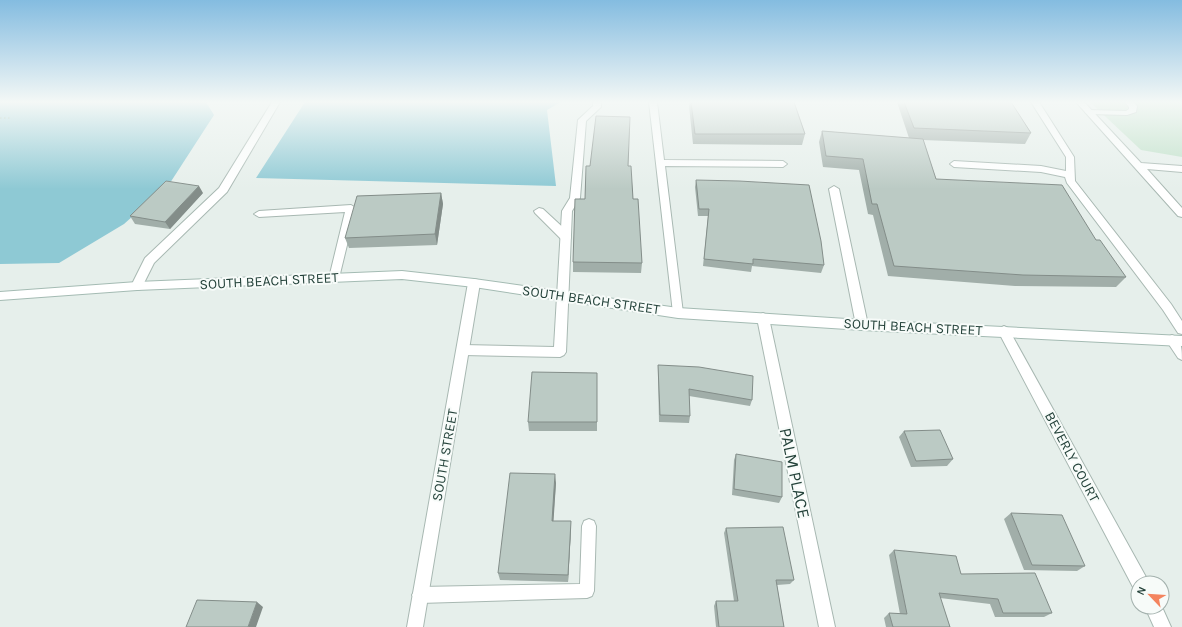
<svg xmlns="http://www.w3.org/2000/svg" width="1182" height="627" font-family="Karla,sans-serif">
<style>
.green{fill:#bfe0c8}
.water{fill:#8ec9d4}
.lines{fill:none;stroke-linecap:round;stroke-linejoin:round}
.lane-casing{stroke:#a8b8b2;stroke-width:2}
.street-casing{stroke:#a8b8b2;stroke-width:2}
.secondary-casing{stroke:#a4bbb3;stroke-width:2}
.path{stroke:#86b3a5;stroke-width:2;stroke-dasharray:1.5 2.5;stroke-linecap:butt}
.lane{fill:#fff;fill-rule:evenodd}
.street{fill:#fff;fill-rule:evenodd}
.secondary{fill:#fff;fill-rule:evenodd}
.wall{fill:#a1aea9}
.shaded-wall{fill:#838d89}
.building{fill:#bbcac4;stroke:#838d89}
.labels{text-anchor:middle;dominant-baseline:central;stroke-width:4;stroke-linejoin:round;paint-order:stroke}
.street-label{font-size:14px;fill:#24423a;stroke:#f7fbf9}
.near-street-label{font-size:17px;fill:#24423a;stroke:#f7fbf9}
</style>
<rect width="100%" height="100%" fill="#e6efeb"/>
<!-- green -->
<path class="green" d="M1090,102H1182V157L1141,150Z"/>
<!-- water -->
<path class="water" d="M0,102H206L214,115L170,183L124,224L59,263L0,264Z
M305,102H561L547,110L556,186L256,178Z"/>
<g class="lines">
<defs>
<path id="lane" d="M593,102H601V107L586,121L580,198L572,211L566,352L564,355L560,357L463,355L459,353L457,350L459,347L463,345L554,347L562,211L570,198L578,120L593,106Z
M649,102H657L664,160L783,161L787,164L783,167L665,166L683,313L682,316L678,317L674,316L673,313Z
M1031,102H1039L1074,157L1075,181L1171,304L1182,321V334L1178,333L1163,310L1067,183L1065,177L1041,172L954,167L950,164L954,161L1041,166L1066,171V157Z
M1125,102H1133L1137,106L1136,112L1127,115L1089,114L1085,112L1089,110L1126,111L1129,109V107Z
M834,186L839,189L868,325L866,328L862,329L858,328L856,325L829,189Z
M351,205L356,208L339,278L338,281H330L329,278L345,212L259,217L254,214L259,211Z
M1172,335C1182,339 1182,350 1182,360L1178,358L1166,340L1168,337Z
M589,519L594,521L596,526L594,591L592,596L587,598L420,603L415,600L412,595L415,590L420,587L580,584L582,526L584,521Z"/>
<path id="street" d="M272,102H280L227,192L154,263L141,289L137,290L133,289L131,286L145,258L219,188Z
M1076,102H1084L1141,163L1182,166V172L1147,169L1182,208V217L1178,216Z
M539,208L543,209L570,234L571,237L570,240H562L535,213L534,211Z
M474,279L478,280L480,283L423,627H407L468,283L470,280Z
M763,313L767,315L769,318L835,627H819L757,318L759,315Z
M1004,326L1008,328L1146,577L1148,583H1138V590L1134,589L998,331L1000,328Z
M1145,607H1162L1171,627H1154Z"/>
<path id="secondary" d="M402,271L474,279L678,308L862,320L1182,336V346L862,330L678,318L474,287L402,279L137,290L0,300V292L137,282Z"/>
</defs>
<!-- lane casing -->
<use href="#lane" class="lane-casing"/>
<!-- street casing -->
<use href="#street" class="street-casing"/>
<!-- secondary casing -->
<use href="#secondary" class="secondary-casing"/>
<!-- path -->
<path class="path" d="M0,118H10"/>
<!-- lane -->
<use href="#lane" class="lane"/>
<!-- street -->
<use href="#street" class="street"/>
<!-- secondary -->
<use href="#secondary" class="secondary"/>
</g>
<!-- wall -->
<path class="wall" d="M690,102H794L805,134L802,145L693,144L689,106Z
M897,102H1011L1031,133L1025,144L923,140L936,179L1096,240L1126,277L1116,287L1015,286L888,276L873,215L868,214L859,170L823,167L819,142L822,131L909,138Z
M628,166L633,199L642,263L641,273L573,272V262Z
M696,180L824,265L821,273L752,266L751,272L703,266L708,216H698L695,187Z
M203,193L170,229L135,224L130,216Z
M441,193L443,204L437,245L349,248L345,238Z
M658,365L752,400L750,406L689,396L690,416L689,423L659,422L658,372Z
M597,373V431H529L528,422Z
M904,431L953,459L947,466L911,467L899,437Z
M736,454L782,497L779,503L732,495L734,460Z
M556,483L553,521L571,529L568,582L500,580L498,573Z
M1011,513L1085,566L1077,571L1024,570L1004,519Z
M726,528L794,580L790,584L777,585L784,627H716L714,606L716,601H734L724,533Z
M894,550L961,574L1052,613L1044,617H995L990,604L940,598L950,627H886L884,618L889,613L900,614L889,555Z"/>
<!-- shaded-wall -->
<path class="shaded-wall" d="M199,186L203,193L170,229L165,222Z
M441,193L443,204L437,245L435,234Z
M555,474L556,483L553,529L552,521Z
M571,521V529L568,582V575Z
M257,602L263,607L256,627H248Z"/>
<!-- building -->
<path class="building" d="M691,102H794L805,134H695Z
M904,102H1011L1031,133L914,128Z
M596,116L630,117L628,166H631L633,199H638L642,263L573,262L575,199H585L586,166H590Z
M822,131L923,139L936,179L1062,185L1096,240H1100L1126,277L1023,275L894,266L877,204H872L863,159L826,156Z
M696,180L739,181L809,185L821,241L824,265L753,259V264L704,259L709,209H699Z
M166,181L199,186L165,222L130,216Z
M441,193L435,234L345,238L357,196Z
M658,365L699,367L753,376L752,400L689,389L690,416L660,415Z
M532,372L597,373V422H528Z
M940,430L953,459L916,461L904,431Z
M736,454L782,462V497L734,489Z
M510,473L555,474L552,521H571L568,575L498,573Z
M1011,513L1062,515L1085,566L1032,565Z
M783,527L794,580H776L784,627H719L716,601H738L726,528Z
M894,550L956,556L961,574L1035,573L1052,613H1003L998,599L939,593L950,627H893L889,613L907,614Z
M197,600L257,602L248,627H186Z"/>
<!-- sky -->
<linearGradient id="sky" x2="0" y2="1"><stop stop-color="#84bce0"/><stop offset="0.54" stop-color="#f4f8f6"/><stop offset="1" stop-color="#f4f8f6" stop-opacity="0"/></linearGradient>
<rect width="1182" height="189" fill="url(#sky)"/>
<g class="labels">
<!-- street labels -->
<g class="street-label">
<text transform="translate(269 281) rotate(-3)">SOUTH BEACH STREET</text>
<text transform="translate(591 300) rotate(8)">SOUTH BEACH STREET</text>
<text transform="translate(913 327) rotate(3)">SOUTH BEACH STREET</text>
<text transform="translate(445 455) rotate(-80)">SOUTH STREET</text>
<text transform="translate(1072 457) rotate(62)">BEVERLY COURT</text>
</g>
<!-- near-street labels -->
<g class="near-street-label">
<text transform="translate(795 473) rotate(78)">PALM PLACE</text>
</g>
</g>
<!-- north arrow -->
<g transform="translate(1150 595) rotate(295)"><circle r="19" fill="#f7fbf9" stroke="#a3b1ad"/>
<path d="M0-3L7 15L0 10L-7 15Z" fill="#f4845f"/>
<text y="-6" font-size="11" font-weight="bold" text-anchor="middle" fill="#24423a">N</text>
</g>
</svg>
